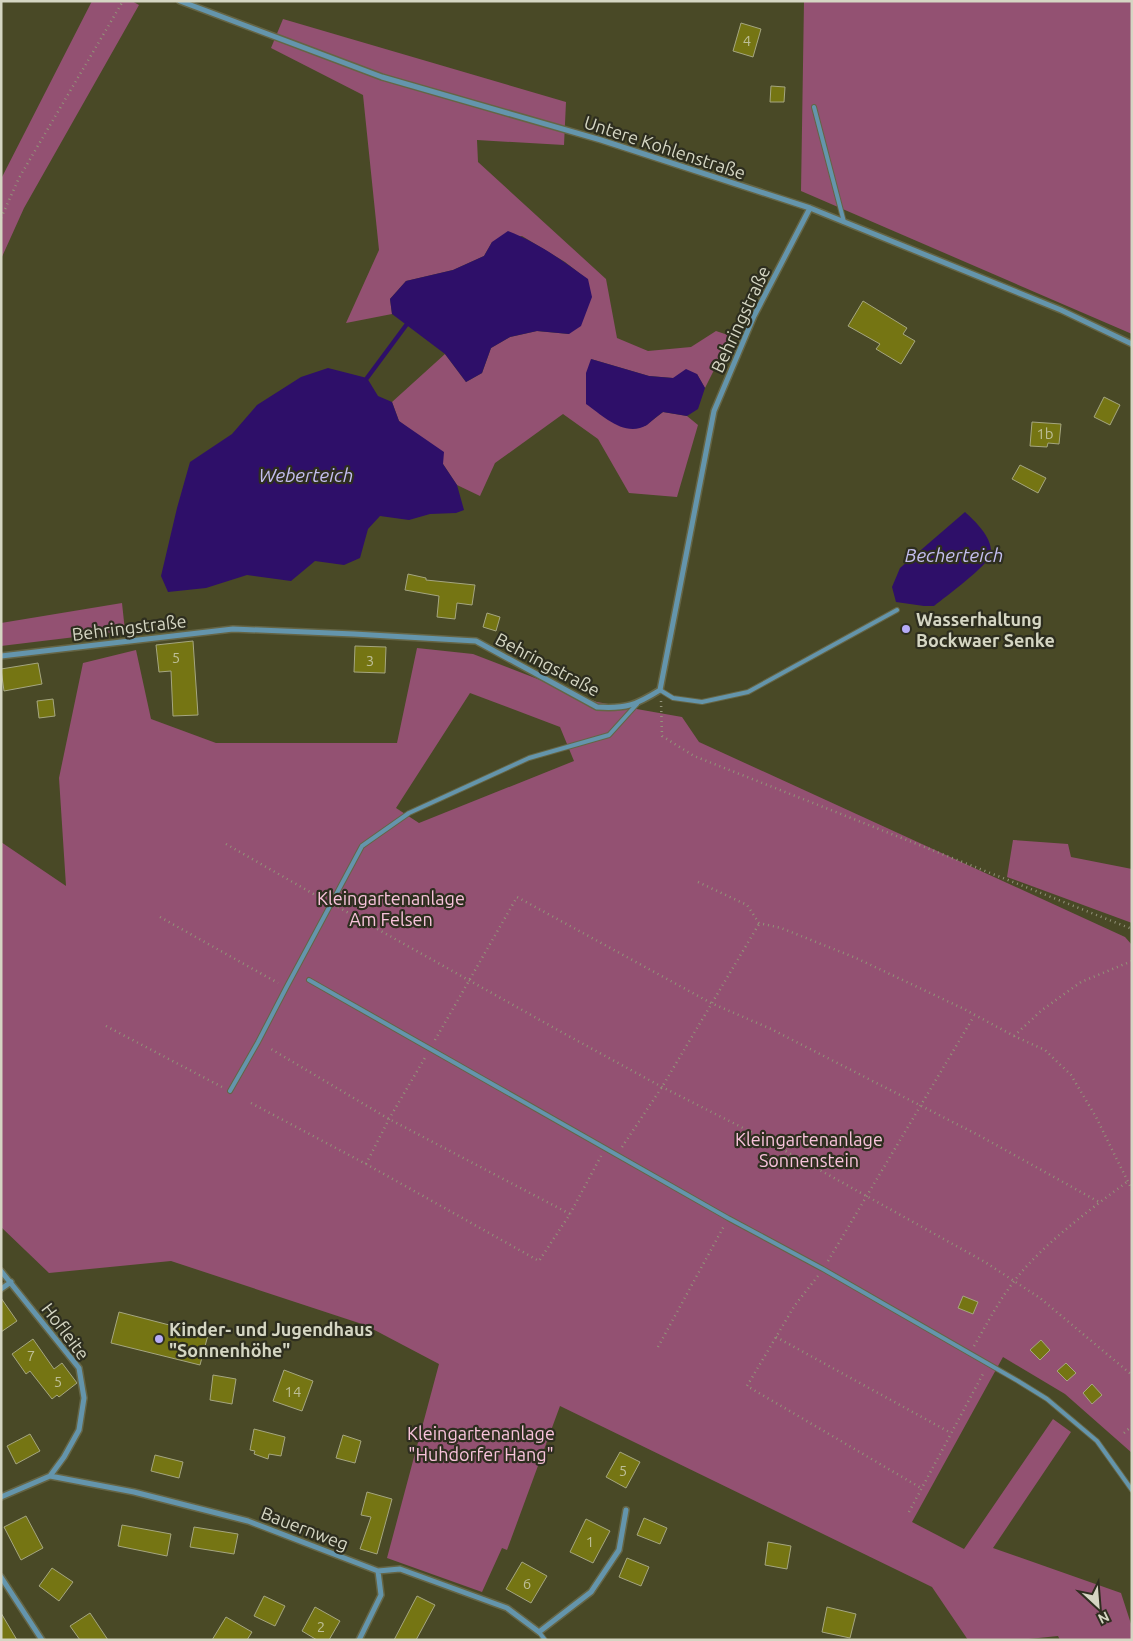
<svg xmlns="http://www.w3.org/2000/svg" width="1133" height="1641" font-family="Ubuntu,sans-serif">
<style>
.green{fill:#935172;fill-rule:evenodd}
.water{fill:#2e0f69}
.lines{fill:none;stroke-linecap:round;stroke-linejoin:round}
.stream{stroke:#2e0f69;stroke-width:4.5}
.building{fill:#757513;stroke:#a5a680}
.service-casing{stroke:#656545;stroke-width:6}
.minor-casing{stroke:#656545;stroke-width:8}
.path{stroke:#939379;stroke-width:2.5;stroke-dasharray:1 4;stroke-linecap:butt}
.service{stroke:#6495ac;stroke-width:4}
.minor{stroke:#6495ac;stroke-width:5}
.poi-dot{fill:#b6acf8;stroke:#2e2e1f;stroke-width:2}
.labels{text-anchor:middle;dominant-baseline:central;stroke-width:4.5;stroke-linejoin:round;paint-order:stroke}
.number-label{font-size:15px;fill:#bdbe97}
.street-label{font-size:18px;fill:#d5d6c3;stroke:#2e2e1f}
.poi-label{font-size:18px;font-weight:bold;fill:#d5d6c3;stroke:#2e2e1f;text-anchor:start}
.park-label{font-size:18px;fill:#f8c3db;stroke:#2e2e1f}
.water-label{font-size:19px;font-style:italic;fill:#c4beef;stroke:#2e2e1f}
</style>
<rect width="100%" height="100%" fill="#494926"/>
<!-- green -->
<path class="green" d="M92,1H132L139,5L24,208L1,259V179Z
M804,1H1132V334L801,191Z
M283,19L566,102L564,145L477,140L478,162L606,279L617,338L648,351L691,347L716,331L731,336L705,388L697,374L673,378L649,376L591,359L645,426L663,412L687,416L698,425L677,497L629,493L598,439L563,414L495,463L480,496L457,485L443,464L417,435L399,421L392,402L445,354L466,382L482,373L491,348L510,337L537,331L569,334L588,280L565,262L522,236L492,242L484,256L453,270L406,281L390,299L392,314L346,323L379,250L363,95L271,48Z
M122,603L125,631L1,646V623Z
M417,648L473,654L597,702L682,717L699,742L1125,937L1132,945V1453L1065,1394L1003,1357L912,1522L964,1549L1053,1419L1071,1432L993,1548L1121,1593L1132,1627V1640H1060L1058,1636L1019,1640H968L932,1587L560,1406L507,1550L502,1548L482,1592L387,1558L439,1364L365,1325L171,1261L49,1273L1,1227V842L66,886L59,778L83,663L136,650L151,719L216,743H397ZM470,693L560,727L574,761L419,823L396,808Z
M1013,840L1068,844L1071,857L1132,869V923L1007,877Z"/>
<!-- water -->
<path class="water" d="M508,231C537,242 563,261 588,279L592,297L581,326L569,334L537,331L510,337L491,348L482,373L466,382L445,354L392,314L390,299L406,281L453,270L484,256L492,242Z
M591,359L649,376L673,378L686,369L697,374L705,388L698,409L687,416L663,412C657,416 652,421 647,425C625,438 603,416 586,404V373Z
M328,368L367,378L378,396L392,402L399,421L444,452L443,464L457,485L464,510L456,513L430,514L409,520L380,516L368,529L360,558L344,565L315,561L291,581L247,575L206,588L168,592L161,576L177,508L190,462L232,434L257,405L301,377Z
M965,512C975,521 993,538 991,554C989,565 945,597 934,606H924L896,602L892,587L900,568Z"/>
<g class="lines">
<!-- stream -->
<path class="stream" d="M367,378L407,324"/>
</g>
<!-- building -->
<path class="building" d="M741,23L761,29L753,57L733,51Z
M771,86L785,87L784,102H770Z
M863,301L907,328L903,334L915,341L901,364L876,349L880,344L848,326Z
M1104,397L1120,405L1110,425L1094,417Z
M1032,422L1061,424L1059,444L1048,443L1047,447L1030,446Z
M1020,465L1046,478L1038,493L1012,479Z
M408,574L426,578V580L475,585L472,605L457,603L455,619L437,617L439,596L405,590Z
M487,613L500,617L496,631L483,627Z
M193,641L198,715L173,716L171,671L159,672L156,645Z
M355,646L386,647L385,673L354,672Z
M38,663L42,684L4,691L1,669Z
M53,699L55,716L39,718L37,701Z
M963,1296L978,1302L973,1314L958,1308Z
M1,1298L17,1321L1,1332Z
M119,1312L208,1335L200,1365L111,1343Z
M33,1339L54,1369L62,1363L77,1383L59,1397L57,1395L52,1399L30,1371L26,1374L12,1354Z
M1041,1340L1050,1350L1040,1360L1030,1350Z
M1066,1363L1076,1373L1067,1381L1057,1371Z
M284,1370L313,1381L302,1411L273,1401Z
M213,1375L236,1379L232,1404L210,1400Z
M1092,1384L1102,1395L1092,1404L1083,1393Z
M254,1429L285,1437L281,1456L269,1454L268,1459L254,1454L255,1451L250,1450Z
M30,1434L40,1451L16,1464L7,1446Z
M343,1435L361,1441L355,1463L336,1458Z
M620,1452L640,1462L626,1488L606,1477Z
M155,1455L183,1462L179,1478L151,1471Z
M367,1492L392,1499L377,1554L360,1549L371,1517L361,1515Z
M26,1516L43,1548L21,1560L4,1527Z
M644,1518L667,1528L660,1544L637,1535Z
M586,1519L610,1531L593,1563L570,1552Z
M122,1525L171,1534L167,1556L118,1546Z
M194,1527L238,1534L234,1554L190,1547Z
M768,1542L791,1546L787,1569L765,1565Z
M627,1558L649,1567L641,1586L619,1577Z
M522,1562L547,1576L531,1603L506,1589Z
M52,1568L73,1582L59,1601L39,1586Z
M264,1596L285,1606L275,1626L254,1616Z
M417,1596L435,1605L416,1640H394Z
M315,1607L340,1621L329,1640H317L302,1631Z
M827,1607L856,1614L850,1638L822,1632Z
M1,1613L17,1640H1Z
M90,1613L108,1640H80L70,1626Z
M226,1617L252,1632L247,1640H212Z"/>
<g class="lines">
<defs>
<path id="service" d="M814,107L844,222
M660,690L673,698L702,702L748,692L897,610
M309,980L728,1218L823,1269L1018,1381L1047,1399L1097,1441L1132,1490
M230,1091L258,1042L286,988L362,846L409,813L529,758L609,735L637,704
M539,1632L545,1640"/>
<path id="minor" d="M180,1L382,77L601,140L810,208L1061,310L1132,344
M1,656L233,629L354,634L476,641L597,707C626,709 636,705 660,690L714,411L754,316L810,208
M1,1271L79,1368L84,1398L79,1430L64,1457L50,1476L1,1497
M1,1289L11,1282
M50,1476L134,1492L248,1521L378,1571L400,1569L507,1608L539,1632L591,1592L619,1550L626,1510
M1,1577L42,1640
M359,1640L381,1595L378,1571"/>
</defs>
<!-- service casing -->
<use href="#service" class="service-casing"/>
<!-- minor casing -->
<use href="#minor" class="minor-casing"/>
<!-- path -->
<path class="path" d="M1,218L19,178L123,1
M661,701L662,736L694,756L1132,929
M226,844L324,900
M698,882L747,905L759,923L781,928L856,958L964,1009L1014,1036L1045,1050L1071,1075L1096,1117L1132,1190
M338,907L565,1034L662,1087L755,1134L985,1262L1040,1298L1132,1375
M160,917L278,983
M106,1026L222,1087
M1014,1036L1042,1010L1081,982L1132,961
M435,1040L517,897L711,1003L771,1029L980,1136L1099,1202
M251,1103L366,1164L539,1261L570,1214L389,1119L271,1049
M622,1147L662,1087L759,924
M366,1164L389,1119L426,1056
M570,1214L601,1156
M828,1261L974,1016
M818,1276L795,1305L747,1386L921,1488
M776,1337L951,1433
M974,1346C987,1324 999,1300 1015,1280C1043,1244 1091,1209 1128,1181
M658,1347L724,1226
M1124,1433L1132,1426
M909,1512L984,1372"/>
<!-- service -->
<use href="#service" class="service"/>
<!-- minor -->
<use href="#minor" class="minor"/>
</g>
<!-- markers -->
<g class="poi-dot">
<circle cx="906" cy="629" r="5"/>
<circle cx="159" cy="1339" r="5"/>
</g>
<g class="labels">
<!-- number labels -->
<g class="number-label">
<text x="747" y="40">4</text>
<text x="1045" y="433">1b</text>
<text x="176" y="657">5</text>
<text x="370" y="660">3</text>
<text x="31" y="1355">7</text>
<text x="58" y="1381">5</text>
<text x="293" y="1391">14</text>
<text x="623" y="1470">5</text>
<text x="590" y="1541">1</text>
<text x="527" y="1583">6</text>
<text x="321" y="1626">2</text>
</g>
<!-- street labels -->
<g class="street-label">
<text transform="translate(665 147) rotate(18)">Untere Kohlenstraße</text>
<text transform="translate(740 319) rotate(-65)">Behringstraße</text>
<text transform="translate(129 627) rotate(-7)">Behringstraße</text>
<text transform="translate(548 664) rotate(28)">Behringstraße</text>
<text transform="translate(66 1331) rotate(53)">Hofleite</text>
<text transform="translate(305 1528) rotate(21)">Bauernweg</text>
</g>
<!-- poi labels -->
<g class="poi-label">
<text x="916" y="619">Wasserhaltung<tspan x="916" dy="21">Bockwaer Senke</tspan></text>
<text x="169" y="1329">Kinder- und Jugendhaus<tspan x="169" dy="21">"Sonnenhöhe"</tspan></text>
</g>
<!-- park labels -->
<g class="park-label">
<text x="391" y="898">Kleingartenanlage<tspan x="391" dy="21">Am Felsen</tspan></text>
<text x="809" y="1139">Kleingartenanlage<tspan x="809" dy="21">Sonnenstein</tspan></text>
<text x="481" y="1433">Kleingartenanlage<tspan x="481" dy="21">"Huhdorfer Hang"</tspan></text>
</g>
<!-- water labels -->
<g class="water-label">
<text x="306" y="475">Weberteich</text>
<text x="954" y="555">Becherteich</text>
</g>
</g>
<!-- border -->
<rect width="1133" height="1641" fill="none" stroke="#d5d6c3" stroke-width="5"/>
<!-- north arrow -->
<g transform="translate(1098 1606) rotate(154)" stroke="#2e2e1f" stroke-width="4" paint-order="stroke">
<path d="M0-4L9 19L0 12L-9 19Z" fill="#d5d6c3"/>
<text y="-8" font-size="14" font-weight="bold" text-anchor="middle" fill="#d5d6c3">N</text>
</g>
</svg>
